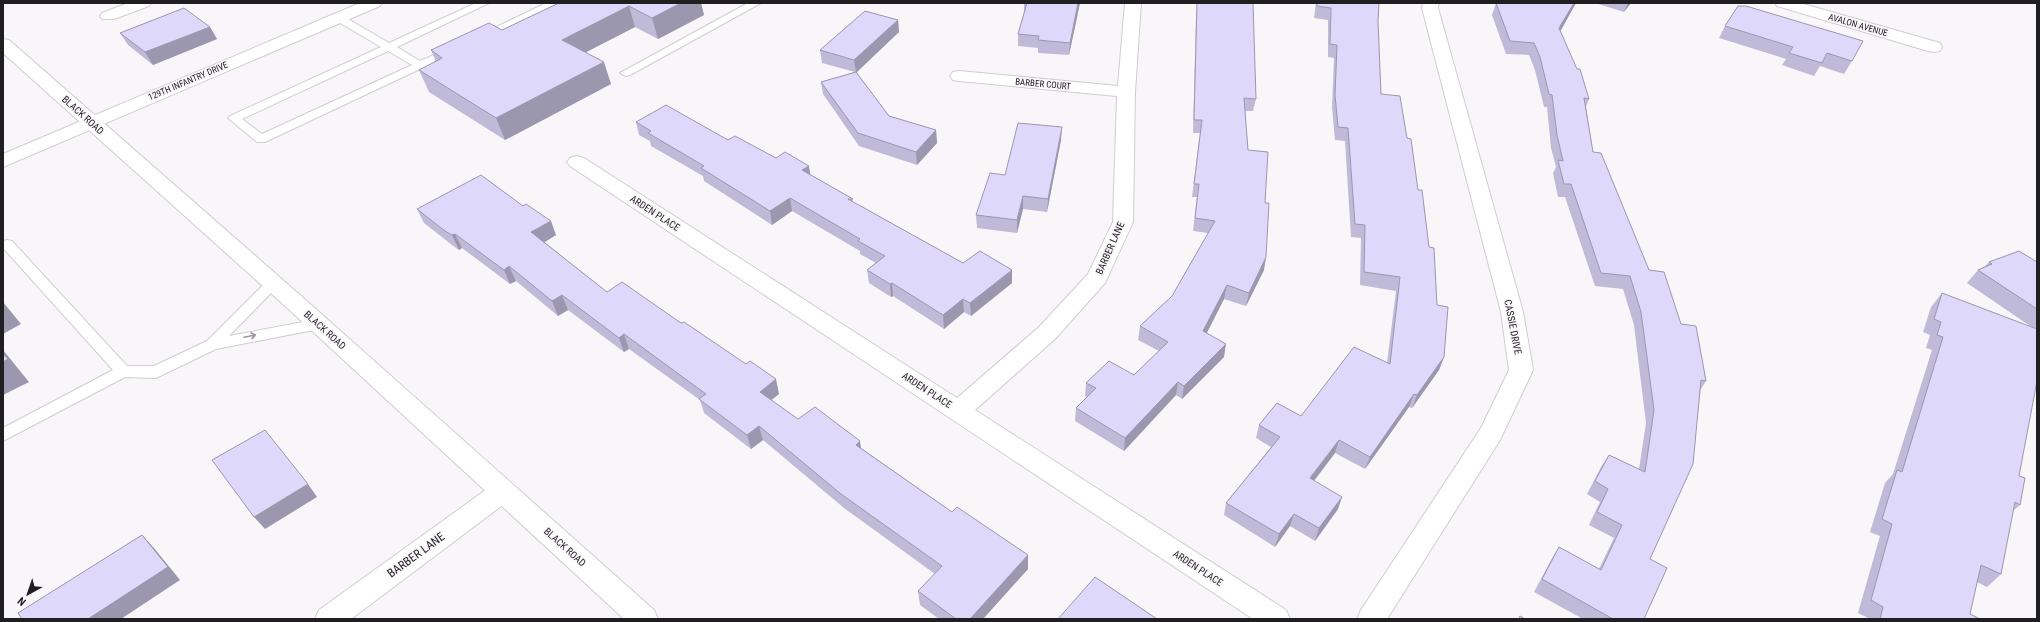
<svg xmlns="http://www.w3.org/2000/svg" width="2040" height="622" font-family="'Roboto Condensed',sans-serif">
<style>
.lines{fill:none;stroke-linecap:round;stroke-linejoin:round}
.service-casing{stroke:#d0cdd2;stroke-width:2}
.minor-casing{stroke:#d0cdd2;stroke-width:2}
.tertiary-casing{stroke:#d0cdd2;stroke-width:2}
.secondary-casing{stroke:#d0cdd2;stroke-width:2}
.service{fill:#fff;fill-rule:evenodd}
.minor{fill:#fff;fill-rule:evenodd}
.tertiary{fill:#fff;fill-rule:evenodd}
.secondary{fill:#fff;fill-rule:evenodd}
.wall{fill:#bfbad7}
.shaded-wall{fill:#9b97af}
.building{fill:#ded8fa;stroke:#9b97af}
.oneway{stroke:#9a9a9b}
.labels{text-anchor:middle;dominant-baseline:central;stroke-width:3;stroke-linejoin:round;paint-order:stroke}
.far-street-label{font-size:9px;fill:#1f1e20;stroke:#f9f6fa}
.street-label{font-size:10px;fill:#1f1e20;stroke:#f9f6fa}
.near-street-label{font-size:12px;fill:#1f1e20;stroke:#f9f6fa}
</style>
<rect width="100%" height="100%" fill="#f9f6fa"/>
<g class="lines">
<defs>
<path id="service" d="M476,3H489L397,47L420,61L452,47L457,50L456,52L265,142H257L228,118L230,116L381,47L335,20L334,18L335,16H343L389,43ZM388,51L412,65L262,134L242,119Z
M546,3H559L485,39H477L476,37Z
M748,3H761L630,75L626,76L620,73Z
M7,240L12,241L127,366H154L207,341L268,280H278L280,283L278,286L229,336L319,319L324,320L326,324L324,328L319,329L216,349L156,378L125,377L3,441V428L113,370L5,250H3V241Z"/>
<path id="minor" d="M128,3H151L149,6L114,19H102L100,16L102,13Z
M1125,3H1141L1135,92L1133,222L1105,283L1055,339L975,410L1286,610L1290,619H1253L570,166L567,162L570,158L577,156L584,158L957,398L1039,327L1088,274L1113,222L1117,96L959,81L953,80L950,76L953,72L959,71L1118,86Z
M1423,3H1439L1438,8L1523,312L1533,370L1500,440L1387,619H1357L1361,610L1481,428L1509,370L1501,312L1422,8Z
M1775,3H1800L1940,43L1942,47L1940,51L1934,52L1928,51L1777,6Z
M503,481L512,484L516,491L512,498L351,619H315L319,610L494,484Z"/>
<path id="tertiary" d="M360,3H382L380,6L3,167V154Z"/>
<path id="secondary" d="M3,39L9,40L300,295L654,610L658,619H624L284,305L3,53Z"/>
</defs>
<!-- service casing -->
<use href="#service" class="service-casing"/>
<!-- minor casing -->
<use href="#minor" class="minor-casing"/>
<!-- tertiary casing -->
<use href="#tertiary" class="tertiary-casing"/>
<!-- secondary casing -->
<use href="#secondary" class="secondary-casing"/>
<!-- service -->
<use href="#service" class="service"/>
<!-- minor -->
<use href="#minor" class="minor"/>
<!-- tertiary -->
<use href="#tertiary" class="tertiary"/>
<!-- secondary -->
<use href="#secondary" class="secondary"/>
</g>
<!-- wall -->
<path class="wall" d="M559,3H701L704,15L658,39L635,27L586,52L611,84L505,140L429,92L419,70L436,62L431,50L502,30Z
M1024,3H1080L1069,55L1038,53V48L1018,46V34L1024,12Z
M1197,3L1256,99L1253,111H1245L1248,150L1265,203L1264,270L1246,306L1224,299L1207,333L1224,357L1182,399L1176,395L1124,451L1075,421L1076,408L1087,397L1085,396L1086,383L1134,375L1159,351L1138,340L1140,326L1172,296L1208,233L1193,231L1197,197H1192L1200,133H1193L1196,15Z
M1316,3H1379L1378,21L1381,94L1407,138L1418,190L1444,357L1439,370L1412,408L1409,407L1365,469L1335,453L1314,481L1338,509L1315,541L1290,526L1275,547L1224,515L1226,503L1271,447L1256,438L1259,425L1301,416L1387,363L1396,291L1360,285L1361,238L1351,237L1345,141L1335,140L1332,107L1334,58L1328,57V20L1314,18Z
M1496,3H1576L1560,30L1589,99L1586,107L1593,152L1649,270L1681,324L1706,381L1701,389L1650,559L1644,619H1583L1534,592L1551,560L1559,547L1599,569L1614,538L1589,525L1600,502L1587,494L1601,467L1609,455L1639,469L1646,423L1634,325L1623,289L1595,286L1565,197H1558L1553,173L1556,167L1551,148L1547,107H1544L1535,70L1529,55L1506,54L1492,15Z
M1595,3H1631L1624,12Z
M1738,6L1852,61L1844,74L1820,66L1814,76L1782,65L1786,59L1719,38L1725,26Z
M898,20L899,32L856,72L889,116L936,130L937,143L917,165L859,146L823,94L821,82L855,72L822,63L820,50Z
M210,27L217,39L153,65L128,45L120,33Z
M636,122L728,140L776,158L811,175L853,199V202L963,263L1012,283L971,316L964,312L944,329L893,296L891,297L869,283L867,270L876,263L860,254V251L792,211L772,225L704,181L703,176L651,146L650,141L639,135Z
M1061,140L1047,212L1023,209L1017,233L977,228L976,215L1005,175Z
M417,209L556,235L544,242L607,292L779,394L771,400L798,419L861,448L952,512L1028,555V569L983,619H939L920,605L918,591L935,574L844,508L763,440L751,449L704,413L700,400L629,349L624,352L568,310L558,316L516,281L510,284L462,248L459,250L452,245L424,223Z
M1989,262H2037V328L2035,329L2019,476L2020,505L2013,511L2001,574L1987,587L1977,582L1970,614L1980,619H1870L1858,613L1880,536L1870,532L1885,483L1893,474L1932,350L1926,348L1930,335L1923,332L1931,307L1942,293L2033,328L1967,283L1978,270L1984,267Z"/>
<!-- shaded-wall -->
<path class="shaded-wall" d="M681,3H701L704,15L658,39L652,18Z
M1078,3H1080L1069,55L1070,43Z
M1574,3H1576L1555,41L1559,28Z
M1628,3H1631L1624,12Z
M629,6L635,27L569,61L562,40Z
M898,20L899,32L856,73L854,60Z
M210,27L217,39L153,65L145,52Z
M604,62L611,84L505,140L496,118Z
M1062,127L1061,140L1047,212L1048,199Z
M936,130L937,143L917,165L916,152Z
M809,166L811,179L802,170Z
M1023,196V209L1017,233V220Z
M790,198L792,211L772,225L770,211Z
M551,221L556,235L537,247L531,232Z
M455,234L462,248L459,250L452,235Z
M1266,257L1264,270L1246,306L1249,293Z
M509,266L516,281L510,284L504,270Z
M1012,270V283L971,316L970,303Z
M892,283L893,296L891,297L890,284Z
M1227,285L1224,299L1201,344L1203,331Z
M562,295L568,310L558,316L552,301Z
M963,299L964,312L944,329L943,315Z
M3,302L21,324L3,334Z
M624,334L629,349L624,352L619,338Z
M1226,344L1224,357L1182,399L1184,386Z
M3,350L29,382L3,395Z
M1444,357L1439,370L1412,408L1417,395Z
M776,379L779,394L764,406L760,392Z
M1178,382L1176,395L1124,451L1125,438Z
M1414,394L1409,407L1365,469L1370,457Z
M759,426L763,440L751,449L747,435Z
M1339,440L1335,453L1306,491L1310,478Z
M860,441L862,455L856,445Z
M308,484L317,497L265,529L254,517Z
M1342,497L1338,509L1315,541L1319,528Z
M1294,514L1290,526L1275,547L1279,534Z
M142,535L154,548L180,580L121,619H88Z
M1028,555V569L983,619H970Z"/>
<!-- building -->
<path class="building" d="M559,3H681L652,18L629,6L562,40L604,62L496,118L419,70L442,58L431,50L489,23L502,30Z
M1027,3H1078L1070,43L1038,40L1039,36L1018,34Z
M1197,3H1253L1256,99L1244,98L1248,150L1268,152L1265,203H1269L1266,257L1249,293L1227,285L1203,331L1226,344L1184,386L1178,382L1125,438L1076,408L1096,388L1086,383L1109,361L1134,375L1168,342L1140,326L1172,296L1215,221L1195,218L1199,184H1194L1202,120H1194Z
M1317,3H1379L1378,21L1381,94L1400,96L1407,138L1411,139L1418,190H1422L1429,247L1434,248L1437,305L1448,307L1444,357L1417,395L1414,394L1370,457L1339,440L1310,478L1342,497L1319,528L1294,514L1279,534L1226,503L1280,437L1259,425L1277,403L1301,416L1354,347L1390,364L1400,277L1364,272L1365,225L1355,224L1348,128L1338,127L1335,95L1337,45L1330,44L1331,8L1317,6Z
M1496,3H1574L1559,28L1577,69H1580L1589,99L1584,98L1593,152L1601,153L1649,270L1664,272L1681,324L1696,326L1706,381L1701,380L1693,464L1650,559L1667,568L1644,619H1613L1542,579L1559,547L1601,570L1622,525L1597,512L1608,489L1595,481L1609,455L1645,472L1654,410L1641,312L1630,276L1601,273L1571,184H1564L1558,160L1563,161L1557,135L1552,95L1549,94L1540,57L1534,43L1510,41Z
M1738,6H1746L1863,41L1852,61L1827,53L1822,63L1789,53L1793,47L1725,26Z
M184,8L210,27L145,52L120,33Z
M865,11L898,20L854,60L820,50Z
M856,72L889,116L936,130L916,152L858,133L821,82Z
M666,105L728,140L735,136L776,158L785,152L809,166L802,170L853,199H848L963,263L980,251L1012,270L970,303L963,299L943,315L892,283L890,284L867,270L885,256L858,241L860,239L790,198L770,211L701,168L704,166L648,133L651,131L636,122Z
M1018,123L1062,127L1048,199L1023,196L1017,220L976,215L990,173L1005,175Z
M481,175L523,206L526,204L551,221L531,232L607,292L622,282L681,323L684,322L746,364L750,361L776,379L760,392L798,419L815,407L860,441L856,445L952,512L957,507L1028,555L970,619H956L918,591L942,566L841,494L759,426L747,435L699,399L706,394L624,334L619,338L562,295L552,301L509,266L504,270L455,234L452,235L445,231L417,209Z
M2019,251L2037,262V309L1978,270L1992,264L1989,262Z
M1942,293L2037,329V381L2019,476L2025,478L2020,505L2015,502L2001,574L1981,565L1970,614L1980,619H1880L1883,607L1871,600L1892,524L1882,519L1897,470L1902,472L1943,337L1937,335L1941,322L1934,319Z
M3,354L8,359L3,362Z
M265,430L308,484L254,517L212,460Z
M142,535L168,567L88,619H22L18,613Z
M1095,577L1157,619H1058Z
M1520,616L1525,619H1519Z"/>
<!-- one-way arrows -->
<defs><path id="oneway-shaft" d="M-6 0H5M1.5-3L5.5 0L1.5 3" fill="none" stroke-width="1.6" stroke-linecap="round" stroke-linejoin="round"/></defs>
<use class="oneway" href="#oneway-shaft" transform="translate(250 336) rotate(-12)"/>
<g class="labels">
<!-- far-street labels -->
<g class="far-street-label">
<text transform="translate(1858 25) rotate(16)">AVALON AVENUE</text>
<text transform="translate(188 81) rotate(-23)">129TH INFANTRY DRIVE</text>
<text transform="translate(1043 84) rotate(5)">BARBER COURT</text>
</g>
<!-- street labels -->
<g class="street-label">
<text transform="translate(83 115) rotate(42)">BLACK ROAD</text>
<text transform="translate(655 213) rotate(33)">ARDEN PLACE</text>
<text transform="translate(1110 248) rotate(-66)">BARBER LANE</text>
<text transform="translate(1513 327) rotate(79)">CASSIE DRIVE</text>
<text transform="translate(325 330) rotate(42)">BLACK ROAD</text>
<text transform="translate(927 390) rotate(33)">ARDEN PLACE</text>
<text transform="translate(565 547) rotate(42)">BLACK ROAD</text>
<text transform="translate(1198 568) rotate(33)">ARDEN PLACE</text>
</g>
<!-- near-street labels -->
<g class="near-street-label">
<text transform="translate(416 555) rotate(-36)">BARBER LANE</text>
</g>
</g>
<!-- border -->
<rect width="2040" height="622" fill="none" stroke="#1f1e20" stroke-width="8"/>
<!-- north arrow -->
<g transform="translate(28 594) rotate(220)" stroke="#f9f6fa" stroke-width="3" paint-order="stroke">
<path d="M0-3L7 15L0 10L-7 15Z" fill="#1f1e20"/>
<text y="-6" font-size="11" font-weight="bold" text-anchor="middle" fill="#1f1e20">N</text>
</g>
</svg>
